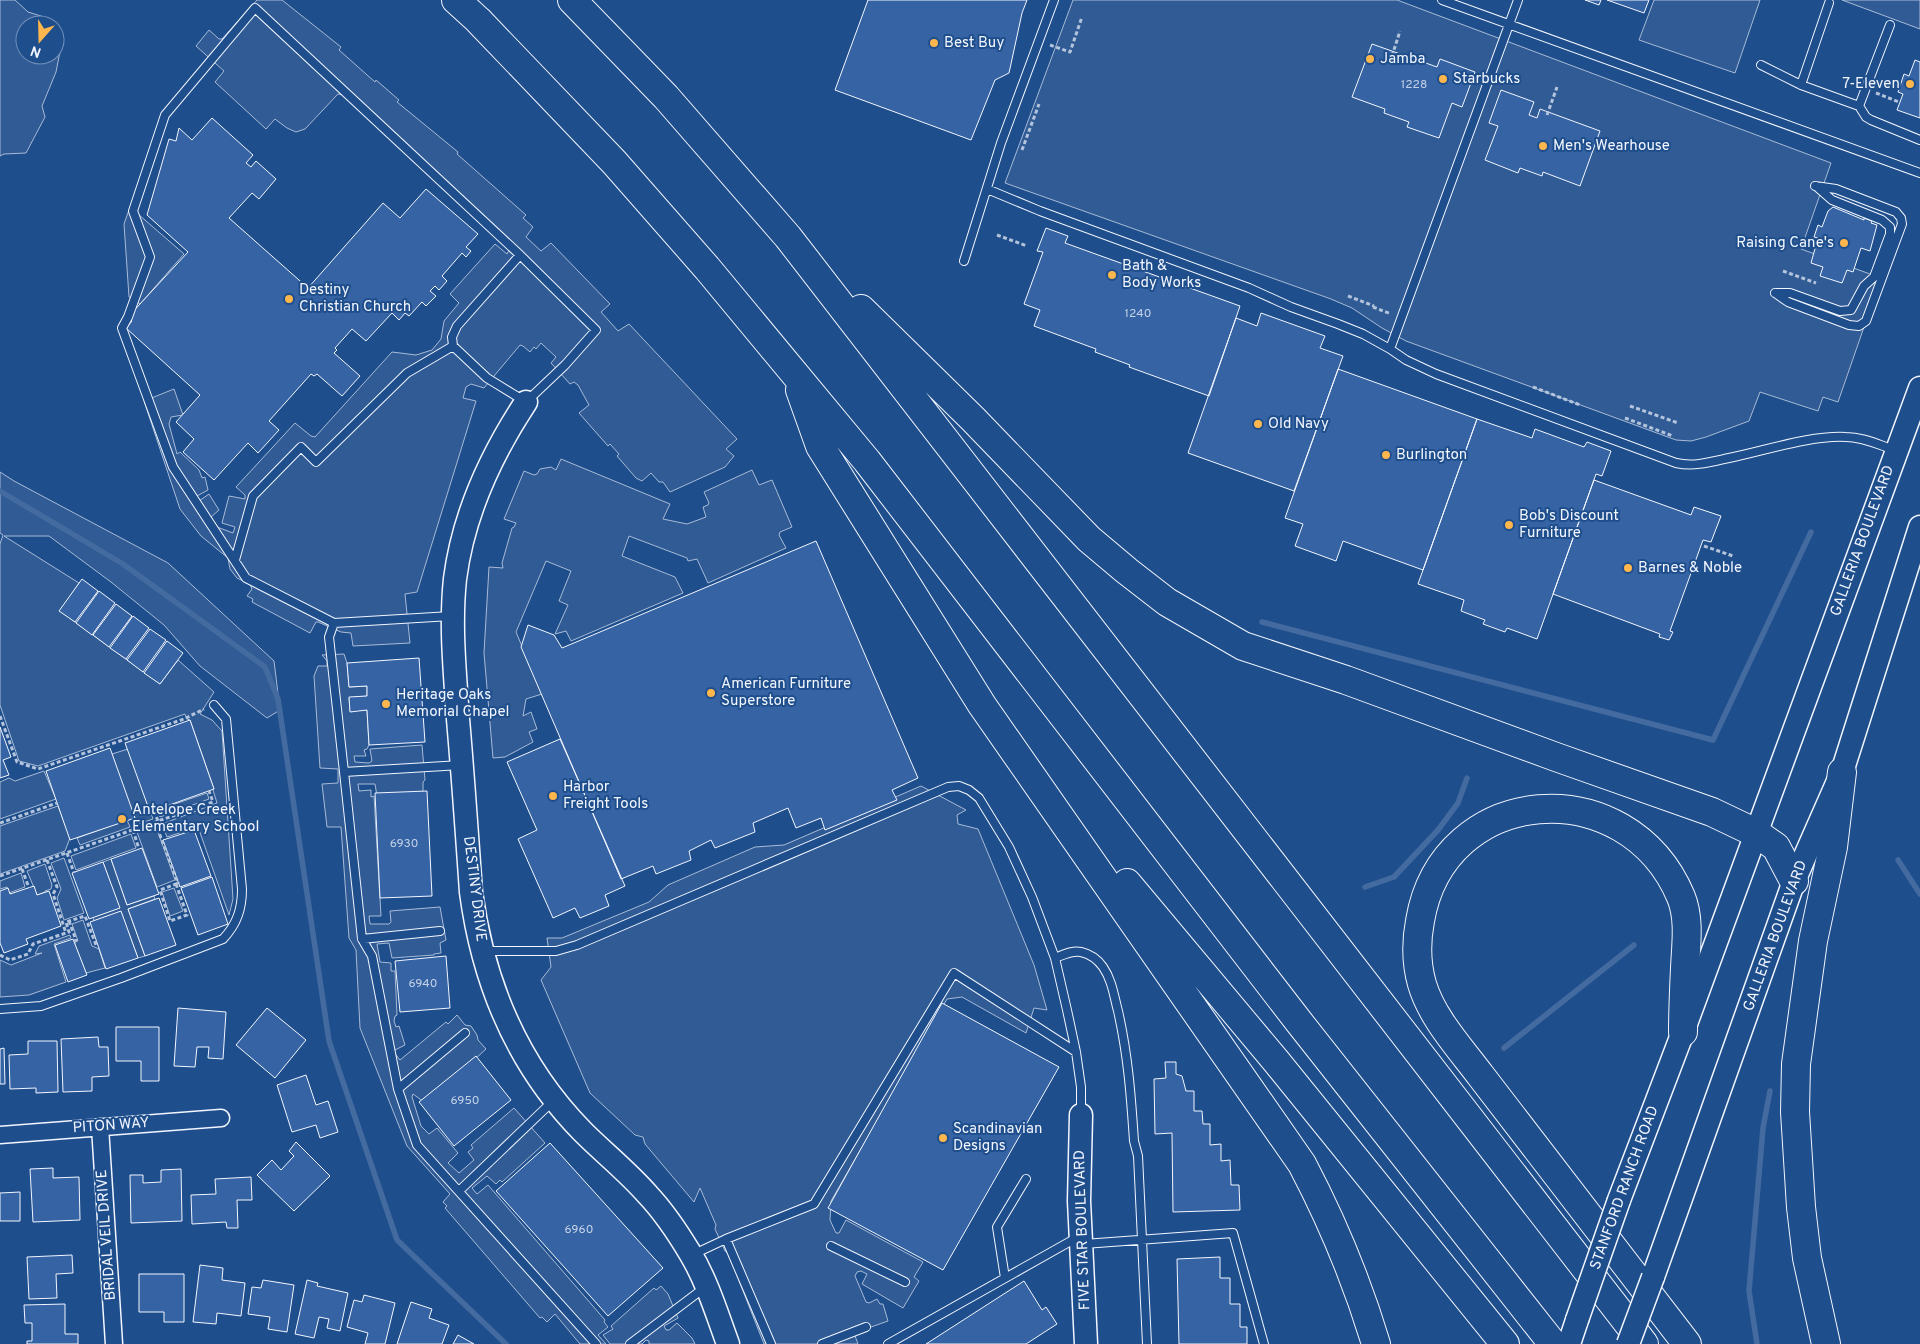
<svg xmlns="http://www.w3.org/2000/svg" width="1920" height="1344" font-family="Overpass,sans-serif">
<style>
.built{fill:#305b95;stroke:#a8bbd7}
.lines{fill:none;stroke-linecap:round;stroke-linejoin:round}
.stream{stroke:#446ba0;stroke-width:5.5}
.building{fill:#3563a3;stroke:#f2f6ff}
.lane-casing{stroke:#f2f6ff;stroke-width:10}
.street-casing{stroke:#f2f6ff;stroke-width:19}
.secondary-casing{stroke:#f2f6ff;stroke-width:25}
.highway-casing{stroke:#f2f6ff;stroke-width:30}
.path{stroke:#b3c4dc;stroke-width:3;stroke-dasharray:4 2.5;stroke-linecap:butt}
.lane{stroke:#1f4e8c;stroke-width:8}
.street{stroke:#1f4e8c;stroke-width:16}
.secondary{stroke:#1f4e8c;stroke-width:22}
.highway{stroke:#1f4e8c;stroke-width:28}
.secondary-bridge-casing{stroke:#f2f6ff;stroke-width:25;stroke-linecap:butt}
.secondary-bridge{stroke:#1f4e8c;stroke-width:22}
.poi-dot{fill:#ffb74d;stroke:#1f4e8c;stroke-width:2}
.labels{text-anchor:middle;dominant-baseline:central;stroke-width:4;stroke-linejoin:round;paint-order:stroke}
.number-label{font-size:12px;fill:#c3d1e8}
.poi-label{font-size:15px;fill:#f2f6ff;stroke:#1f4e8c;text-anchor:start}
.street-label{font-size:15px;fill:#f2f6ff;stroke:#1f4e8c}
</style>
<rect width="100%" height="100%" fill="#1f4e8c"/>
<!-- built -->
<path class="built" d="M0,0H15L28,12L44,17L54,25H25V55H55V26L63,36L56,72L42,106L45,117L26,153L4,154L0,156Z
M257,0H282L341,47L339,50L375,82L376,80L399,100L397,102L458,152L457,154L526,215L523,218L533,227L526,237L541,251L551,243L610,304L601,312L618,331L629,324L737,439L726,449L734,456L725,467L670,492L663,482H659L651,473L642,481L636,478L617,456L619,454L610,444L608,446L579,413L589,405L578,385L574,382L570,384L551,363L556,357L541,343L536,349L534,347L530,352L523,346L520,345L484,388L471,384L466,387L463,398L476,401L417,592L405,594L410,643L353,646L351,633L341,632L318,622H316L310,633L252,602L253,599L247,596L252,589L250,584L237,578L230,569L228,558L201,536L180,509L144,401L174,389L183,415L171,417L169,424L177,454L180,452L199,470L202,478L205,477L208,490L197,496L199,501L209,494L219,510L211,517L217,527L233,533L235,527L222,523L229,496L245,499V495L236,487L295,423L311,436L315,437L392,352L416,355L432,350L441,339L444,321L459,303L450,294L495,244L507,254L509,250L344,95L338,94L305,129L296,132L287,128L275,119L266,129L215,82L224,71L196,46L209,30L219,39H222Z
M1073,0H1397L1831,163L1801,249L1881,278L1838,402L1823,397L1818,411L1760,392L1749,421L1706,437L1691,441L1676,440L1406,341L1382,328L1352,308L1331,299L1005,183Z
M1654,0H1760L1735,73L1639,40Z
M1842,0H1920V29Z
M130,207L184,254L140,304L129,297L124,224Z
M561,459L670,504L663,519L687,524L706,517L703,507L708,505L709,503L704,492L752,470L759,485L772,480L792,527L780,532L779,535L786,548L708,583L697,559L688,561L687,558L629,536L622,556L675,577L683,593L571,641L566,631L555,634L568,605L559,601L571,571L546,561L516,632L542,694L526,699L523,716L531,712L537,729L529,732L533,742L505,757L493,758L484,653L489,567L503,568L502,563L512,528L514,527L516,523L504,519L524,471L534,475L537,474L540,469L551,467L556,470Z
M0,472L14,481L168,563L274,661L280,710L267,718L200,666L164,625L111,582L49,536H4L79,583L60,611L160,684L178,660L214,692L200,714L212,720L222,731L233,899L229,915L198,827L167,837L162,824L217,803L213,790L214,789L190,720L187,719L185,714L38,766L19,761L0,705V544L3,535L0,533Z
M344,654L347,663L349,687L367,686V696L349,698L350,711L367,710L369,745L367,749L364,750L366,756H354L355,762L369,763L372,761L370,749L422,745L425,780L423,782V793L377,796L375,784H358L359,791L371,790V797L374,796L381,916H369L370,924H389L391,922L390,911L440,907L446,940L440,943L441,953L434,954V955L392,958L389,943L377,944L380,962L391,963V971H395L397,1015L395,1016L394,1021L396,1027L399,1026L405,1045L393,1051L400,1060L446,1022L448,1024L457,1015L465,1025L471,1026L477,1035L478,1040L486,1049L429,1101L424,1102L413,1094L412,1097L421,1126L429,1134L437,1128L458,1153L448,1163L459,1173L474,1160L468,1152L473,1148L471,1145L514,1108L545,1143L502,1182L500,1180L496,1184L487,1176L472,1188L477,1194L488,1185L605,1320L604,1322L608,1327L598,1335L606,1344H580L555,1314L547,1322L542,1317L540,1318L445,1208L447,1206L443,1202L450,1194L407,1146L360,1028L356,950L349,938L341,827H327L322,784L338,783V769L320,768L314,676L318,666H327V661L322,655Z
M128,749L153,819L135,825L112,754Z
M44,771L56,799L0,819V782L9,778L15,781Z
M921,786L966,810L957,815L958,824L978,829L1034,965L1047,1010L1034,1008L1026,1033L962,997L947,999L831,1201L830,1220L836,1233H839L846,1220L923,1262L914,1277L919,1281L903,1308L862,1284L867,1274L861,1271L857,1272L855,1276L866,1302L869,1303L877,1299L880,1304H883L888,1321L854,1333L858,1344H764L728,1253L725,1251L715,1229L716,1225L700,1188L694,1202L645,1144L643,1137L635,1135L590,1093L541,980L551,967L547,938H562L649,902L668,885L755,847L784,845Z
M207,793L209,799L160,817L157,810Z
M58,806L70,838L65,851L0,874V826Z
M127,820L130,827L80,845L77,838Z
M156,826L175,880L157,887L137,832Z
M131,834L136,848L76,870L71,856Z
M64,858L84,913L64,920L57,898L61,889L51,863Z
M111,859L127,905L154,896L155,899L128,909L145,956L138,958L121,912L94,921L93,917L119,908L103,862Z
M45,864L52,885L51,889L45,891V892L37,895L27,871Z
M21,873L25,887L9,893L7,887L0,889V881Z
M174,888L183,911L170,916L162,892Z
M83,920L92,946L99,949L105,968L86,973L75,945V942L78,941L72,924Z
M70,935L71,938L54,944L66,982L29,995L0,997V960L11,965L42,953L35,954L39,946Z
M661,1286L668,1294L678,1318L664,1326L666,1330H669L677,1323L692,1338L695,1344H649V1341L646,1340L642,1344H610L603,1335L613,1329L611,1326L654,1288L656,1290Z"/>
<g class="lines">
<!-- stream -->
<path class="stream" d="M0,491L123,564L265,667L278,699L329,1041L397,1240L506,1344
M1262,622L1713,740L1811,532
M1898,860L1920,894
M1365,887L1394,877L1438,830L1458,803L1467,778
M1504,1048L1634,945
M1757,1344L1749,1291L1763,1128L1770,1091"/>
</g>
<!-- building -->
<path class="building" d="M868,0H1027L1022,13L1009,73L995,80L971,140L835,90Z
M1585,0H1601L1599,5Z
M1607,0H1649L1644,13Z
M1372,44L1437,67L1440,59L1475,72L1462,107L1452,103L1439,138L1407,127L1409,122L1384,113L1385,109L1352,97Z
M1915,60L1920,62V118L1897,110L1903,94L1898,92L1904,74L1909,76Z
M1501,90L1534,102L1529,115L1537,118L1540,109L1600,131L1580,186L1543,172L1542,176L1520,168L1518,173L1485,160L1498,126L1489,123Z
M212,118L253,155L246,163L251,167L256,161L276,179L259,199L252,193L229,218L308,288L383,203L400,218L426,189L478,234L466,247L471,251L466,257L462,253L442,276L447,281L439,290L435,286L430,291L436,296L426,306L422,302L409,316L405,313L399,320L392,313L366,341L352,329L335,348L337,350L334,353L360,376L342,396L317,374L314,376L311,374L269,421L279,430L258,453L248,443L214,480L183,452L194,439L176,422L200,395L126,328L132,321L128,317L188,252L147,215L169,139L176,141L179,128L192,140Z
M1833,207L1864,220V218L1872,221L1871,223L1877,225L1870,251L1861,248L1853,272L1847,270L1842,283L1820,276L1823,267L1811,263L1818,238L1814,237L1818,225L1822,227L1828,211Z
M1046,228L1068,236L1065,243L1240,306L1209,396L1129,367L1130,365L1095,352L1096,349L1034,326L1040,310L1024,304L1043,252L1037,251Z
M1261,313L1325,336L1320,348L1343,356L1294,491L1188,453L1236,318L1257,326Z
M1338,369L1477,419L1423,570L1343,541L1336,561L1295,546L1303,524L1285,518Z
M1477,419L1532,438L1535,429L1584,447L1587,442L1611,451L1602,476L1596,474L1537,639L1507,628L1505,632L1483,624L1485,620L1461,611L1464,600L1418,584Z
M1594,480L1691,515L1694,507L1721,516L1711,542L1703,540L1670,631L1673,632L1669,640L1659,637L1660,634L1553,594Z
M816,541L918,778L892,790L897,800L825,830L821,818L796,828L788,808L753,823L755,832L715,848L711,840L689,851L691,860L656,874L653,866L621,879L521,647L528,625L554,635L562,648Z
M82,579L98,591L75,622L59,611Z
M99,591L115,603L92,635L76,623Z
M116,604L132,616L109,647L93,635Z
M133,616L149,628L126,659L110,648Z
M150,629L166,640L143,672L127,660Z
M167,641L183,653L160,684L144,673Z
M419,658L425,742L369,745L367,710L350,712L349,697L367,696V686L349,687L347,663Z
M190,720L214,789L150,812L125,743Z
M0,727L11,757L3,760L9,775L0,778Z
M560,739L625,886L605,895L609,906L580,918L575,908L553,918L518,839L537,830L507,762Z
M110,748L135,818L70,840L46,771Z
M427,791L432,896L380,898L375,793Z
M194,830L211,876L180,887L163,840Z
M142,848L159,894L127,905L111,859Z
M103,862L120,908L89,919L72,873Z
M212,877L228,924L198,935L181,888Z
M34,886L37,895L49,891L61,926L26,939L28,944L4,953L0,943V891L8,888L10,894Z
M159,898L176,945L145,956L128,909Z
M121,911L138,958L106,969L90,922Z
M73,939L87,975L68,982L55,945Z
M446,956L450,1008L400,1012L395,961Z
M942,1003L1059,1067L943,1270L828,1208Z
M178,1008L226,1012L223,1059L208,1058L209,1047H197L195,1067L174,1066Z
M267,1008L306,1040L275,1078L236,1045Z
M116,1027H159V1081H141V1061H116Z
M98,1037L99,1047H108L109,1076L92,1077V1091L63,1092L61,1039Z
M28,1041H57L58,1092L36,1093V1088L10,1089L9,1055L28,1054Z
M4,1048L5,1084H0V1049Z
M476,1056L511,1100L454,1146L419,1102Z
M1165,1062H1176V1074L1182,1076L1186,1091H1194V1111H1202L1203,1124H1210V1145L1221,1144V1161L1230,1160L1231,1185H1239L1240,1210L1173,1212L1172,1133L1155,1134L1154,1079L1166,1078Z
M306,1075L316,1105L328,1101L338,1132L320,1138L316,1125L292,1132L277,1085Z
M296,1142L330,1176L294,1211L257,1175L272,1160L281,1170L294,1156L289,1151Z
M550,1143L663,1268L608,1316L496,1191Z
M53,1168V1178L79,1177L80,1220L33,1222L30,1169Z
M181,1169L182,1221L131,1223L130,1175H143V1183L161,1182V1170Z
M251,1177L252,1200H237L238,1228H227L226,1222L192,1224L191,1195L216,1194L215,1179Z
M20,1192V1221H0V1193Z
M72,1255L73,1273L56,1274L57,1298L29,1299L27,1257Z
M1220,1257V1278H1230V1304H1240V1327H1247V1344H1179L1177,1259Z
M200,1265L223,1268L222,1280L245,1283L241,1316L217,1313L216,1324L193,1322Z
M139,1274H184V1322H164V1312H139Z
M263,1280L294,1285L287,1332L268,1329L270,1317L248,1314L252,1287L261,1288Z
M307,1280L318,1283L317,1286L348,1293L340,1331L327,1328L329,1319L319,1317L314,1338L295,1334Z
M1024,1281L1042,1310L1046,1307L1057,1324L1026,1344H926Z
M364,1295L395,1303L385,1344H365L368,1333L347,1327L354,1300L362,1302Z
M411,1302L432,1309L429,1318L449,1325L442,1344H397Z
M65,1304V1334H78V1344H27V1341H32V1323H25L24,1305Z
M458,1335L474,1344H453Z"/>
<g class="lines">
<defs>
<path id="lane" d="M1442,0L1920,173
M1761,65L1801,85L1859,106L1890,25
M1801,85L1829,3
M1859,106L1866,117L1871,120L1920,140
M987,189L1040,211L1249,288L1291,307L1338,324L1363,334L1390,349L1406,360L1436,374L1676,463C1694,467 1711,462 1729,458C1764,451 1811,435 1846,437C1863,437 1879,445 1895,450
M964,261L1001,143L1054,0
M1775,293L1788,302L1849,325L1859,326L1866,321L1902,224L1901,218L1896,212L1836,189L1815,186
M1775,293H1790L1840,311L1851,310L1864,286L1874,277L1890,234V227L1882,220L1832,200L1816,186
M1390,349L1518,0
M235,560L253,496L301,447L316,462L407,373L453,346
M334,623L451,616
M461,765L344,772L329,637L334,623L246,578L173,467L122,328L128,317L150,257L133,211L165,115L255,8L520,255L596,330L565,365L526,402L487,378L453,346L452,337L457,326L520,255
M344,772L362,939L440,931
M362,939L372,956L398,1089L465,1033
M486,951H556L577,945L948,787L959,786L969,790L979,798L1009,847L1032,897L1055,958L1067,1010L1076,1052L1081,1087V1113
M1055,958C1063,955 1072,950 1081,952C1090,954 1098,960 1103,967C1112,980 1114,996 1118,1011C1128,1055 1131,1096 1134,1141L1138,1156L1147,1344
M0,1009L41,1006L121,978L223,939C237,924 242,909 242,889L226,719L214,705
M398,1089L417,1145L596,1344
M459,1191L553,1101
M726,1239L771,1344
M1084,1244L1233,1233L1264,1344
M831,1246L905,1282
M694,1254L726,1239L814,1204L954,973L1076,1052
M1005,1278L997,1227L1026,1179
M630,1344L704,1288
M822,1344L866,1327
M888,1344L1078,1237"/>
<path id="street" d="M100,1127L114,1344
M0,1135L221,1118"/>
<path id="secondary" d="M526,402C491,455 463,516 455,579C450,626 455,672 458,719C463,777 467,834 471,892C483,982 518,1066 583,1132C604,1153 628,1172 648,1195C664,1212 678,1233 690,1253C707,1281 717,1314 728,1344
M1081,1115L1079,1201L1086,1344
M1619,1200L1683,1032L1920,388
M1653,1277L1794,881L1842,772L1920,527
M1569,1344L1577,1320"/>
<path id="highway" d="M456,0L478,20L614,162L707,268L867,461L1299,1022L1553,1344
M572,0L666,97L788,237L1644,1344
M861,309L973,419L1089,539L1127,571L1167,602L1243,646L1346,680L1556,757L1712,812L1756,833L1776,847L1794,881
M800,390L820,446L982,705L1302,1164C1332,1221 1357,1281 1376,1344
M1127,883L1276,1061L1505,1344
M1683,1032C1683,1011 1684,989 1685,968C1686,945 1690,919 1681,897C1627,769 1443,783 1420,921C1416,942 1416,963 1422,984C1432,1018 1460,1048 1481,1076L1687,1344
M1826,1344L1807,1258L1801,1207L1795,1112L1796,1064L1813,941L1833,847L1842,772"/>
</defs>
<!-- lane casing -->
<use href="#lane" class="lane-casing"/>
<!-- street casing -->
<use href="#street" class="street-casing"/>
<!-- secondary casing -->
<use href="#secondary" class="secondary-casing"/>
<!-- highway casing -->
<use href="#highway" class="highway-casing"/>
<!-- path -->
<path class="path" d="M1050,45L1070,52L1082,17
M1392,56L1400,31
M1876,93L1899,102
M1547,115L1557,87
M1022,150L1039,104
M997,235L1027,246
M1783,271L1816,283
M1348,296L1374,306
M1373,307L1391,314
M1533,387L1580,405
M1630,406L1678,423
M1625,418L1673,436
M1704,546L1733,556
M0,716L17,762L38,769L184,719L204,709
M154,811L158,821
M155,822L178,883L176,884
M0,823L57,803
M133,830L139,849
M67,853L74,873
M47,860L57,887L53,894L66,933
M22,869L29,888
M0,876L213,802L209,791
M176,884L187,915L170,921L160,890Z
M69,921L76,940L74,941
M0,955L10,960L28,954L33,944L69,932L66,922L85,916L96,945"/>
<!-- lane -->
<use href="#lane" class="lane"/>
<!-- street -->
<use href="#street" class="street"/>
<!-- secondary -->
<use href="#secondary" class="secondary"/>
<!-- highway -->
<use href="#highway" class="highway"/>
<defs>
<path id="secondary-bridge" d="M1577,1320L1619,1200
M1628,1344L1653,1277"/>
</defs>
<!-- secondary-bridge casing -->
<use href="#secondary-bridge" class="secondary-bridge-casing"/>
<!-- secondary-bridge -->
<use href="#secondary-bridge" class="secondary-bridge"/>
</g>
<!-- markers -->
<g class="poi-dot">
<circle cx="934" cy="43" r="5"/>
<circle cx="1370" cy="59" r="5"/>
<circle cx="1443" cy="79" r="5"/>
<circle cx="1910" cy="84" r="5"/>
<circle cx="1543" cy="146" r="5"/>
<circle cx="1844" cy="243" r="5"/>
<circle cx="1112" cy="275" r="5"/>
<circle cx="289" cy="299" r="5"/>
<circle cx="1258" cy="424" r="5"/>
<circle cx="1386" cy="455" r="5"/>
<circle cx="1509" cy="525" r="5"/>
<circle cx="1628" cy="568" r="5"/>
<circle cx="711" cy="693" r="5"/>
<circle cx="386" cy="704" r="5"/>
<circle cx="553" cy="796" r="5"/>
<circle cx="122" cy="819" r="5"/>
<circle cx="943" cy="1138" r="5"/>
</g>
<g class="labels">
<!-- number labels -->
<g class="number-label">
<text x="1414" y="85">1228</text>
<text x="1138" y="314">1240</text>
<text x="404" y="844">6930</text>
<text x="423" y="984">6940</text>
<text x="465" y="1101">6950</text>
<text x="579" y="1230">6960</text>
</g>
<!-- poi labels -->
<g class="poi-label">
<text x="944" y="43">Best Buy</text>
<text x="1380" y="59">Jamba</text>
<text x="1453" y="79">Starbucks</text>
<text x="1900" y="84" text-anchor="end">7-Eleven</text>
<text x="1553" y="146">Men's Wearhouse</text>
<text x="1834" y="243" text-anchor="end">Raising Cane's</text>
<text x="1122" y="266">Bath &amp;<tspan x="1122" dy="17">Body Works</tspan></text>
<text x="299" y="290">Destiny<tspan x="299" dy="17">Christian Church</tspan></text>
<text x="1268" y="424">Old Navy</text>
<text x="1396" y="455">Burlington</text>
<text x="1519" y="516">Bob's Discount<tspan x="1519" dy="17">Furniture</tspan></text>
<text x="1638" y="568">Barnes &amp; Noble</text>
<text x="721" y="684">American Furniture<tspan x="721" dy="17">Superstore</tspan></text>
<text x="396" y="695">Heritage Oaks<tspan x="396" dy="17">Memorial Chapel</tspan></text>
<text x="563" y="787">Harbor<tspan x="563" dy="17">Freight Tools</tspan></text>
<text x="132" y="810">Antelope Creek<tspan x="132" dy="17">Elementary School</tspan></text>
<text x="953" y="1129">Scandinavian<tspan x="953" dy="17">Designs</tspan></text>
</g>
<!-- street labels -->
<g class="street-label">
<text transform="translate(1863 541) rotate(-70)">GALLERIA BOULEVARD</text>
<text transform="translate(474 889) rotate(83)">DESTINY DRIVE</text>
<text transform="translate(1776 936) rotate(-70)">GALLERIA BOULEVARD</text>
<text transform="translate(111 1126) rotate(-4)">PITON WAY</text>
<text transform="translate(1625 1188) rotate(-70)">STANFORD RANCH ROAD</text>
<text transform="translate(1083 1230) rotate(-92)">FIVE STAR BOULEVARD</text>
<text transform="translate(107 1235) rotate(-94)">BRIDAL VEIL DRIVE</text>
</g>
</g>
<!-- north arrow -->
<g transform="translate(40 40) rotate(200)"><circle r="24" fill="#1f4e8c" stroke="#7391ba"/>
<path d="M0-4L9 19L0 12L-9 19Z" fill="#ffb74d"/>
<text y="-8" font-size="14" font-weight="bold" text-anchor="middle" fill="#f2f6ff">N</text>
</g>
</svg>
